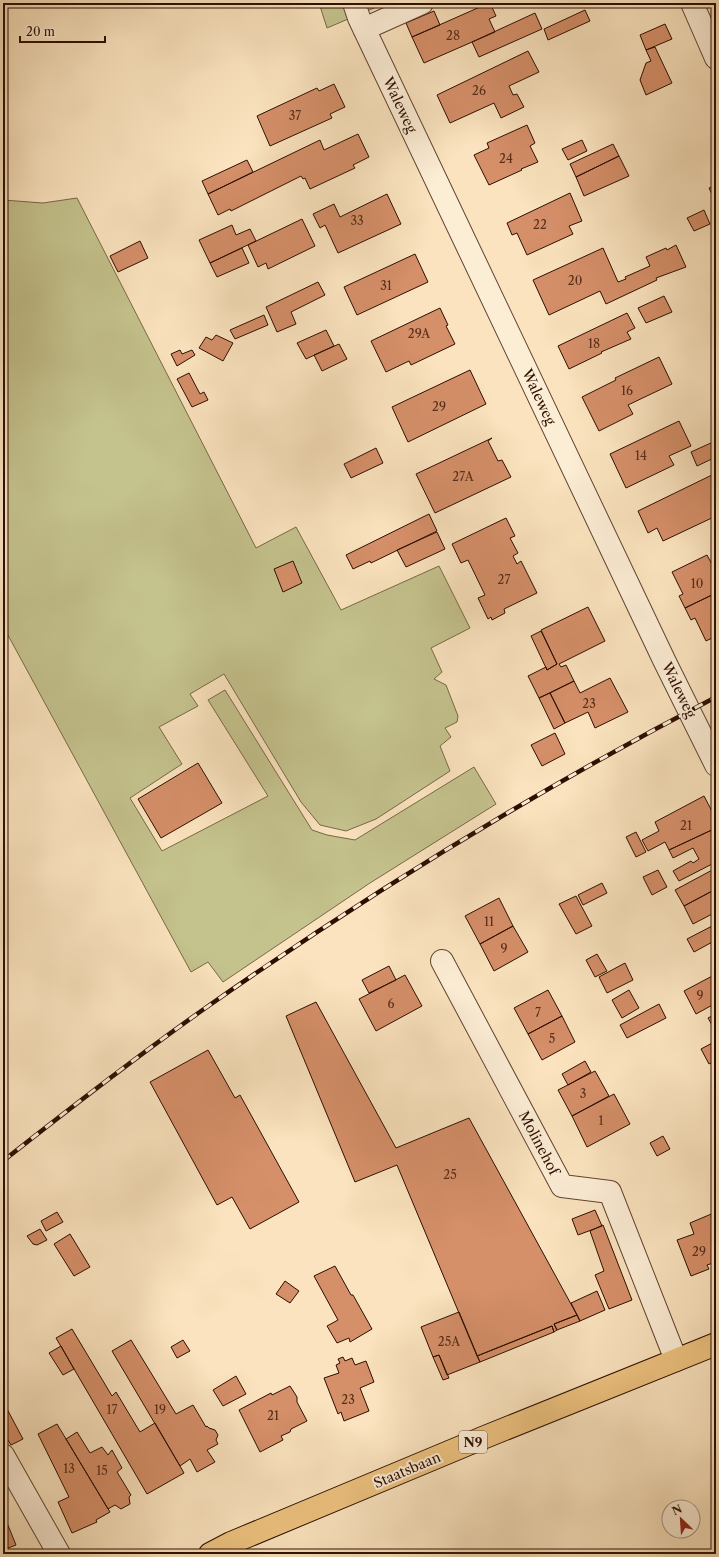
<svg xmlns="http://www.w3.org/2000/svg" width="719" height="1557" font-family="'Libre Caslon Text',serif">
<style>
.green{fill:#c4c28d;stroke:#786846}
.building{fill:#d58f69;stroke:#2d0e00}
.lines{fill:none;stroke-linecap:round;stroke-linejoin:round}
.street-casing{stroke:#604330;stroke-width:24}
.primary-casing{stroke:#2d0e00;stroke-width:24}
.street{stroke:#fcedd5;stroke-width:22}
.primary{stroke:#edc27f;stroke-width:22}
.rail-casing{stroke:#2d0e00;stroke-width:4.5}
.rail{stroke:#fcedd5;stroke-width:3;stroke-dasharray:9;stroke-linecap:butt}
.labels{text-anchor:middle;dominant-baseline:central;stroke-width:4;stroke-linejoin:round;paint-order:stroke}
.number-label{font-size:12px;fill:#572e1a}
.shield{fill:#fcedd5;stroke:#6b5140;stroke-width:1}
.shield-label{font-size:13px;font-weight:bold;fill:#2d0e00}
.street-label{font-size:14px;fill:#2d0e00;stroke:#fcedd5}
</style>
<rect width="100%" height="100%" fill="#fae3be"/>
<filter id="stains"><feTurbulence type="fractalNoise" baseFrequency=".005" numOctaves="4"/><feColorMatrix values="0 0 0 0 .2 0 0 0 0 .09 0 0 0 0 .02 0 0 0 .5 -.17"/></filter>
<radialGradient id="worn" r=".72"><stop offset=".6" stop-color="#630" stop-opacity="0"/><stop offset="1" stop-color="#630" stop-opacity=".3"/></radialGradient>
<!-- green -->
<path class="green" d="M319,3H386L327,28Z
M77,198L256,548L296,527L341,610L439,566L470,628L431,648L442,672L434,679L446,685L458,716L457,722L445,728L451,737L440,746L450,771L376,819L346,831L320,825L301,802L224,674L190,694L198,706L159,727L182,764L130,798L162,851L268,796L208,700L225,690L312,830L327,835L355,840L474,767L496,804L370,883L223,982L208,962L191,972L3,626V200L43,203Z"/>
<!-- building -->
<path class="building" d="M489,3H490L496,16L489,19L495,32L424,63L412,37Z
M585,10L590,21L548,40L544,29Z
M434,11L440,25L412,37L406,23Z
M535,13L542,29L479,57L472,42Z
M665,24L672,39L646,50L640,35Z
M655,47L672,83L646,95L640,80L646,63L651,61L646,50Z
M528,51L539,72L509,86L513,95L517,94L524,107L501,118L494,103L450,123L437,95Z
M334,84L345,107L330,114L332,118L270,146L257,116L317,88L319,91Z
M527,125L535,143L530,146L538,162L521,169L522,170L489,185L474,155L489,148L487,143Z
M358,134L369,157L353,165L355,168L310,189L305,178L303,179L301,176L231,211L230,209L218,215L208,194L320,140L324,150Z
M582,140L587,151L568,160L562,149Z
M613,144L619,156L576,177L570,164Z
M619,156L629,176L584,196L576,177Z
M247,160L253,172L208,194L202,181Z
M716,185V200L715,201L709,188Z
M570,193L582,221L569,226L573,234L527,255L517,233L512,235L507,223Z
M387,194L401,224L338,253L325,225L320,228L313,214L334,204L340,217Z
M704,210L710,224L694,231L687,218Z
M302,219L315,246L268,269L266,263L258,267L248,245Z
M232,225L236,235L250,229L256,241L210,263L199,240Z
M140,241L148,258L118,272L110,256Z
M676,245L686,267L656,278L657,280L606,304L600,291L549,315L533,280L603,248L618,282L626,279L625,277L650,266L646,257L666,248L667,250Z
M242,248L249,263L217,277L210,263Z
M415,254L428,282L357,315L344,287Z
M318,282L325,295L291,312L296,324L277,332L266,307Z
M664,296L672,312L646,323L638,308Z
M440,308L448,325L446,326L455,344L411,365L409,361L386,372L371,341Z
M627,313L635,328L627,332L631,339L601,352L602,353L569,369L558,346Z
M264,315L268,325L235,339L230,330Z
M326,330L334,346L306,359L297,343Z
M216,335L233,343L223,361L199,348L206,337L212,340Z
M339,344L347,359L322,371L314,355Z
M180,350L182,354L192,350L195,355L177,366L171,354Z
M659,357L672,384L628,405L633,414L599,431L582,397L616,380L615,378Z
M470,370L486,404L408,442L392,407Z
M189,373L200,394L204,392L208,400L192,407L177,379Z
M679,421L691,446L669,456L674,465L626,488L610,454Z
M492,438L488,441L498,461L502,460L511,477L435,513L416,474Z
M713,442L716,449V457L697,466L691,452Z
M376,448L383,463L351,478L344,464Z
M716,473V516L663,541L657,528L648,533L638,511Z
M429,514L437,531L371,563L370,561L353,569L346,555Z
M506,518L515,536L510,538L518,553L513,556L517,564L521,561L537,593L504,609L505,613L492,620L491,617L488,619L478,598L485,595L468,560L461,563L452,544Z
M437,532L445,549L406,567L397,550Z
M707,555L716,572V593L685,608L679,596L683,594L672,572Z
M293,561L302,583L283,592L274,569Z
M716,593V636L706,641L695,618L691,620L685,608Z
M588,607L605,641L559,664L561,667L566,665L574,681L539,698L528,676L546,667L547,670L557,664L541,630Z
M541,631L557,664L547,670L531,636Z
M610,678L628,712L595,728L588,712L565,723L550,693L574,681L580,693Z
M550,693L565,723L554,729L539,698Z
M555,733L565,754L542,766L531,745Z
M198,763L222,803L161,838L138,799Z
M704,796L716,819V828L669,850L665,842L648,851L642,840L659,831L655,822Z
M716,828V862L679,881L673,871L691,861L693,863L699,859L693,848L673,858L669,850Z
M636,832L646,852L636,857L626,837Z
M716,868V889L684,906L675,890Z
M658,870L667,887L652,895L643,877Z
M602,883L607,893L583,905L578,895Z
M716,889V912L693,924L684,906Z
M576,896L592,926L576,934L559,904Z
M499,898L513,926L480,944L465,916Z
M716,924V940L694,952L687,939Z
M513,926L528,952L494,971L480,944Z
M597,954L607,971L595,977L586,960Z
M625,963L633,980L607,993L599,977Z
M389,966L396,980L369,993L362,980Z
M716,974V991L713,993L716,998V1003L696,1014L684,991Z
M405,975L422,1006L376,1031L359,999Z
M548,990L562,1016L528,1034L514,1008Z
M629,990L639,1008L622,1018L612,1000Z
M316,1002L396,1148L469,1118L577,1315L554,1324L557,1330L554,1332L552,1326L477,1356L397,1165L355,1182L286,1016Z
M659,1004L666,1018L627,1038L620,1025Z
M716,1014V1032L708,1018Z
M562,1016L575,1042L542,1060L528,1034Z
M716,1041V1060L709,1064L701,1049Z
M208,1050L235,1098L240,1095L299,1202L250,1229L232,1197L217,1205L150,1082Z
M585,1061L591,1072L568,1085L562,1074Z
M595,1071L609,1096L572,1116L558,1090Z
M614,1094L630,1124L587,1147L572,1116Z
M663,1136L670,1149L657,1156L650,1143Z
M595,1210L602,1226L578,1235L572,1219Z
M57,1212L63,1222L46,1231L41,1221Z
M716,1212V1262L707,1265L709,1269L691,1276L677,1240L694,1234L690,1223Z
M603,1225L632,1300L609,1309L595,1275L604,1271L590,1231Z
M40,1229L47,1240L37,1245L33,1244L27,1236Z
M70,1234L90,1267L74,1276L54,1244Z
M335,1266L351,1295H353L372,1329L350,1342L349,1338L337,1343L327,1326L338,1320L314,1276Z
M285,1281L299,1291L290,1303L276,1294Z
M597,1291L605,1310L580,1321L571,1303Z
M459,1312L480,1362L447,1375L439,1355L433,1357L421,1327Z
M577,1315L580,1321L557,1330L554,1324Z
M552,1326L554,1332L480,1362L477,1356Z
M72,1329L112,1396L116,1392L140,1432L155,1423L184,1473L147,1494L56,1338Z
M131,1340L176,1414L193,1405L206,1427L207,1426L209,1428L215,1430L218,1435L216,1440L218,1444L207,1450L215,1462L197,1472L190,1459L180,1466L112,1351Z
M183,1340L190,1351L177,1358L171,1347Z
M61,1346L74,1369L63,1375L49,1353Z
M439,1355L449,1378L443,1380L433,1357Z
M343,1357L345,1361L352,1358L355,1365L366,1361L374,1382L360,1388L369,1411L344,1421L341,1412L338,1414L324,1378L339,1373L336,1365L340,1363L338,1359Z
M236,1376L246,1394L223,1406L213,1390Z
M290,1386L297,1397V1402L307,1421L291,1429L290,1432L281,1436L283,1440L260,1452L239,1410L271,1393L272,1395Z
M7,1409L23,1439L11,1445L3,1432V1411Z
M57,1424L110,1512L96,1520L97,1522L72,1533L58,1502L69,1497L38,1434Z
M77,1432L90,1453L102,1447L108,1455L112,1450L122,1468L117,1472L131,1495L129,1497L130,1504L121,1509L115,1505L108,1509L66,1439Z
M3,1513L16,1545L3,1550Z"/>
<g class="lines">
<defs>
<path id="street" d="M354,3L359,18L664,660L716,765
M692,3L716,58
M364,29L422,3
M442,961L562,1186L610,1192L676,1360
M3,1455L59,1554"/>
<path id="primary" d="M210,1554L231,1543L485,1437L716,1344"/>
</defs>
<!-- street casing -->
<use href="#street" class="street-casing"/>
<!-- primary casing -->
<use href="#primary" class="primary-casing"/>
<!-- street -->
<use href="#street" class="street"/>
<!-- primary -->
<use href="#primary" class="primary"/>
<defs>
<path id="rail" d="M3,1161C69,1109 136,1057 204,1009C368,894 539,789 716,697"/>
</defs>
<!-- rail casing -->
<use href="#rail" class="rail-casing"/>
<!-- rail -->
<use href="#rail" class="rail"/>
</g>
<g class="labels">
<!-- number labels -->
<g class="number-label">
<text x="453" y="35">28</text>
<text x="479" y="90">26</text>
<text x="295" y="115">37</text>
<text x="506" y="158">24</text>
<text x="357" y="220">33</text>
<text x="540" y="224">22</text>
<text x="575" y="280">20</text>
<text x="386" y="285">31</text>
<text x="419" y="333">29A</text>
<text x="594" y="343">18</text>
<text x="627" y="390">16</text>
<text x="439" y="406">29</text>
<text x="641" y="455">14</text>
<text x="463" y="476">27A</text>
<text x="504" y="579">27</text>
<text x="697" y="583">10</text>
<text x="589" y="703">23</text>
<text x="686" y="825">21</text>
<text x="489" y="921">11</text>
<text x="504" y="948">9</text>
<text x="700" y="995">9</text>
<text x="391" y="1003">6</text>
<text x="538" y="1012">7</text>
<text x="552" y="1038">5</text>
<text x="583" y="1093">3</text>
<text x="601" y="1120">1</text>
<text x="450" y="1174">25</text>
<text x="699" y="1251">29</text>
<text x="449" y="1341">25A</text>
<text x="348" y="1399">23</text>
<text x="112" y="1409">17</text>
<text x="160" y="1409">19</text>
<text x="273" y="1415">21</text>
<text x="69" y="1468">13</text>
<text x="102" y="1470">15</text>
</g>
<!-- shield labels -->
<rect class="shield" x="459" y="1431" width="28" height="22" rx="3"/>
<g class="shield-label">
<text x="473" y="1442">N9</text>
</g>
<!-- street labels -->
<g class="street-label">
<text transform="translate(400 105) rotate(65)">Waleweg</text>
<text transform="translate(539 397) rotate(65)">Waleweg</text>
<text transform="translate(679 690) rotate(64)">Waleweg</text>
<text transform="translate(539 1143) rotate(62)">Molinehof</text>
<text transform="translate(407 1470) rotate(-23)">Staatsbaan</text>
</g>
</g>
<!-- margin -->
<rect width="719" height="1557" fill="none" stroke="#fae3be" stroke-width="16"/>
<rect x="4" y="4" width="711" height="1549" fill="none" stroke="#2d0e00" stroke-width="2"/>
<rect x="8" y="8" width="703" height="1541" fill="none" stroke="#2d0e00"/>
<!-- north arrow -->
<g transform="translate(681 1519) rotate(335)"><circle r="19" fill="#fcedd5" stroke="#a99480"/>
<path d="M0-3L7 15L0 10L-7 15Z" fill="#8f2418"/>
<text y="-6" font-size="11" font-weight="bold" text-anchor="middle" fill="#2d0e00">N</text>
</g>
<!-- scale -->
<path d="M20 36v6h85v-6" fill="none" stroke="#2d0e00" stroke-width="2"/>
<text x="26" y="36" font-size="12" fill="#2d0e00" stroke="#fcedd5" stroke-width="3" paint-order="stroke">20 m</text>
<rect width="100%" height="100%" filter="url(#stains)"/>
<rect width="100%" height="100%" fill="url(#worn)"/>
</svg>
